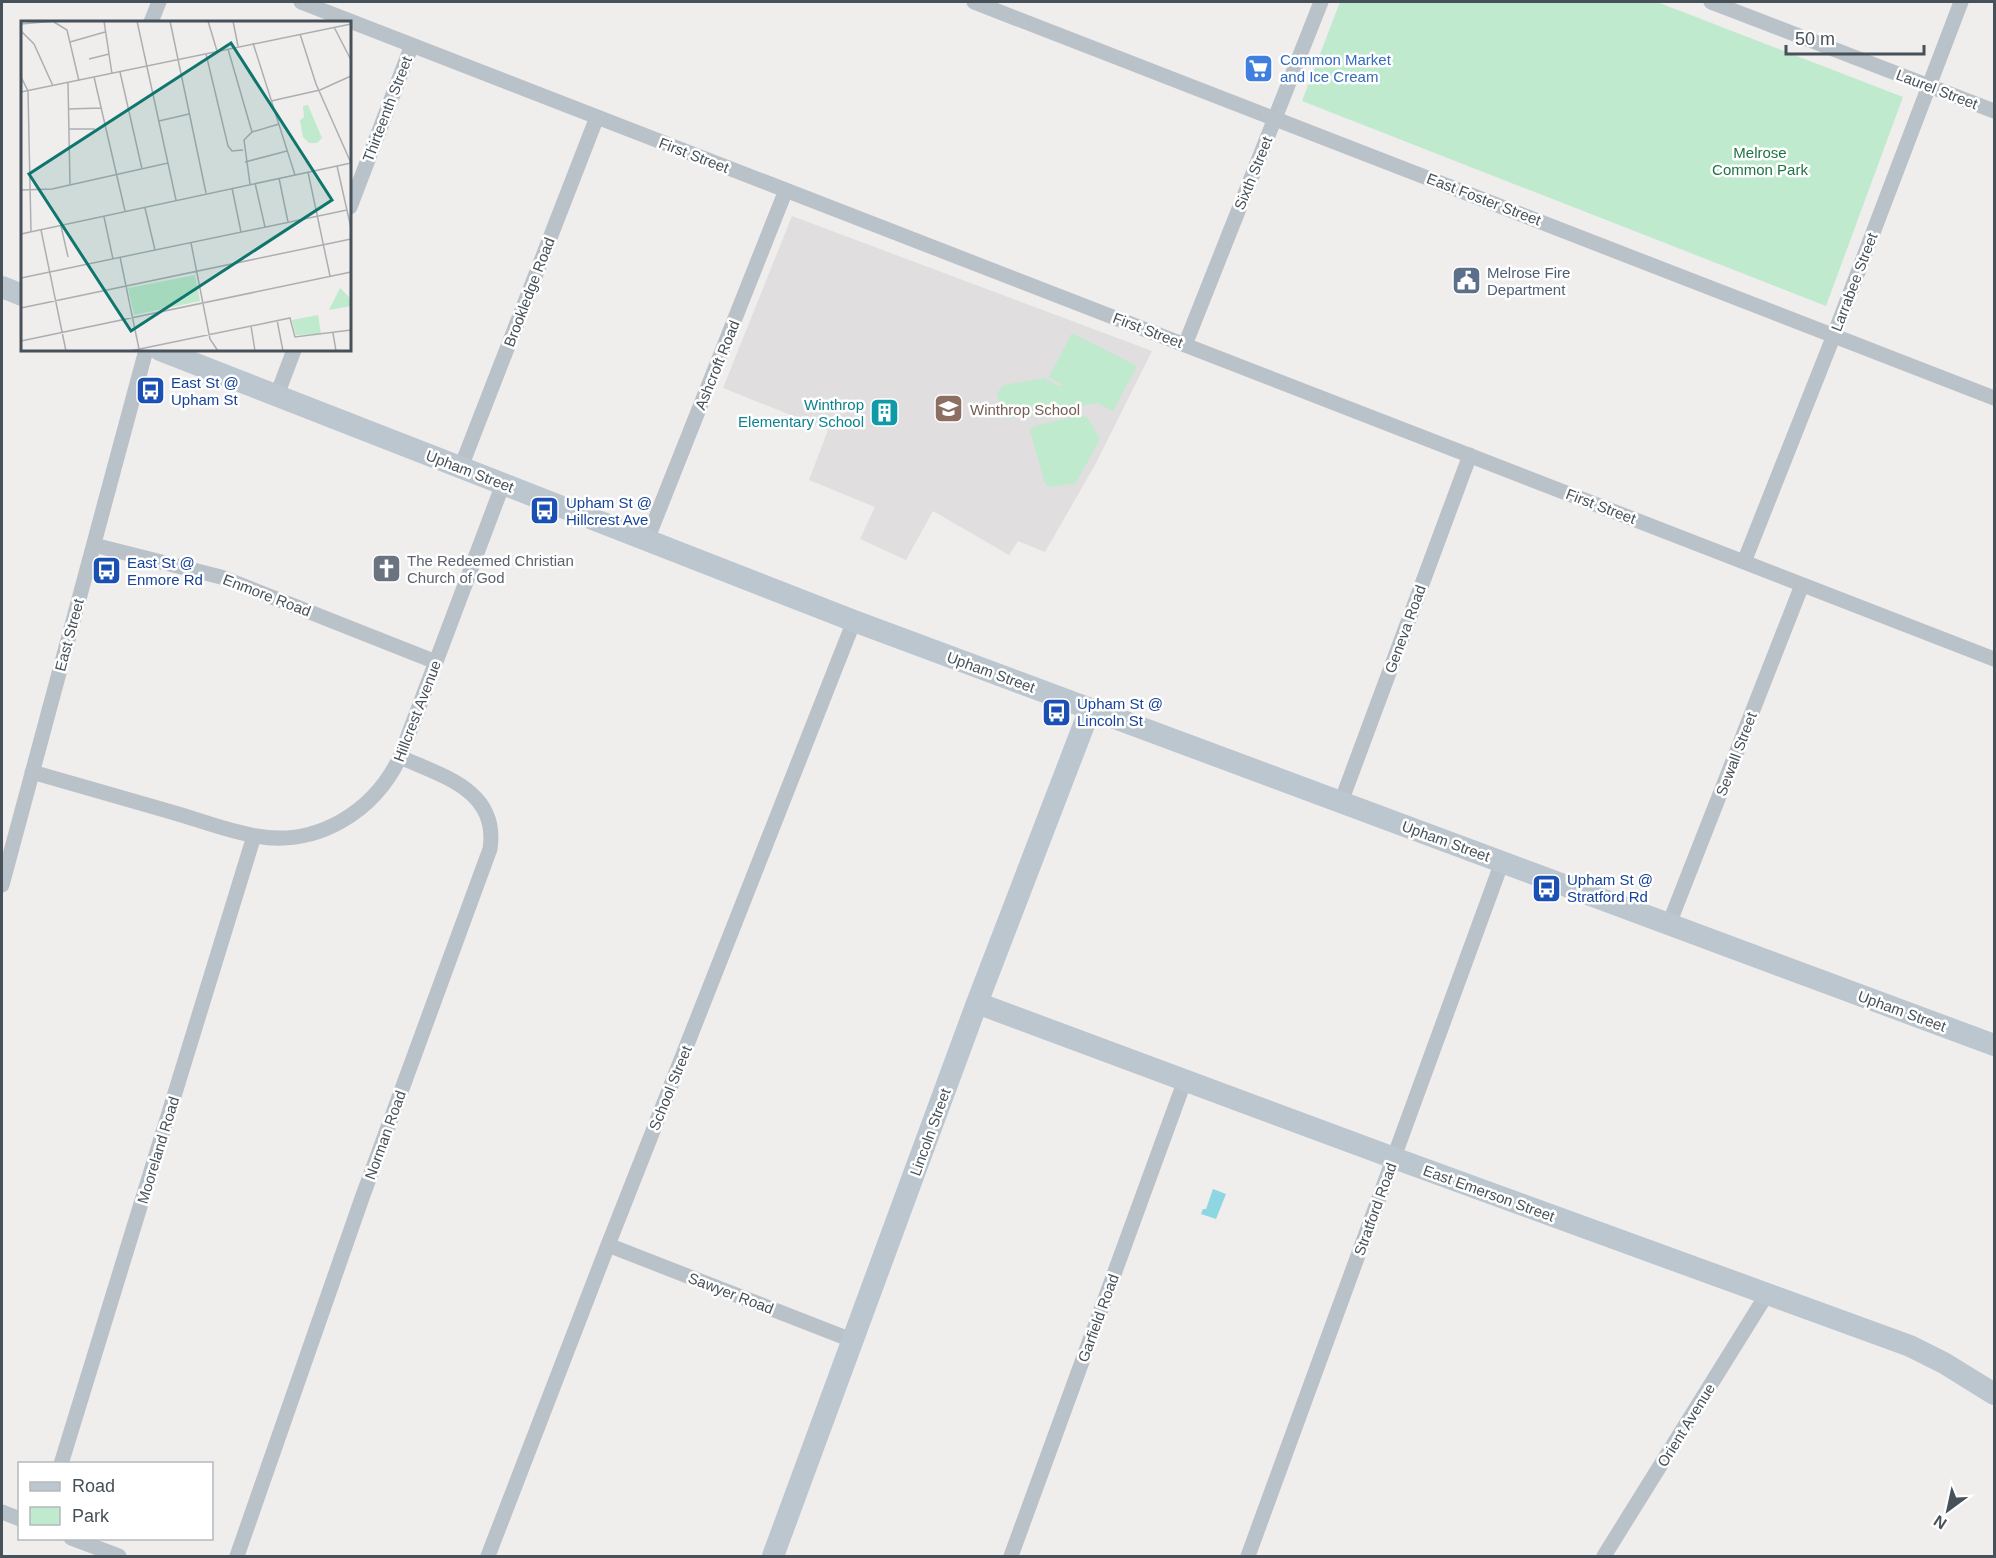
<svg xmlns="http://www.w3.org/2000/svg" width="1996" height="1558" font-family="Arial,sans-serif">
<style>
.education{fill:#e0dede}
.green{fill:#bfeacd}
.water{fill:#8fd6e3}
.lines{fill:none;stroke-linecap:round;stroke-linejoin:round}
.street{stroke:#bac2c9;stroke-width:15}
.secondary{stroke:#bcc6cf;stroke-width:22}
.labels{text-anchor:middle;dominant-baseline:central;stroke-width:5;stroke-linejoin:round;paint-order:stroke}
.shop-label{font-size:15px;fill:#366cbe;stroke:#fff;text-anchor:start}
.street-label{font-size:15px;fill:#475159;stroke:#fff}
.park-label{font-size:15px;fill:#1f7344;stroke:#fff}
.service-label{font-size:15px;fill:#4e5e75;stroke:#fff;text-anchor:start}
.transit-label{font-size:15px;fill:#164399;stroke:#fff;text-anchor:start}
.culture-label{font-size:15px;fill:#0d838f;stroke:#fff;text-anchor:end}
.education-label{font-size:15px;fill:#785e54;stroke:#fff;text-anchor:start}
.worship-label{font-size:15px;fill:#5b616d;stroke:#fff;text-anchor:start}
.inset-road{fill:none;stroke:#acafb2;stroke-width:1.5}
.view{fill:#0f766e;fill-opacity:0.15;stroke:#0f766e;stroke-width:3}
.inset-edge{fill:none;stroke:#475159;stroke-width:3}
</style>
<rect width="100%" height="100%" fill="#f0eded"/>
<!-- education -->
<path class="education" d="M792,216L1152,351L1095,465L1045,552L1018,541L1009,555L933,511L906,560L860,539L875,507L809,480L828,430L723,388Z"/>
<!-- green -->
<path class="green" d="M1340,2H1657L1903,97L1826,306L1302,101Z
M1072,333L1137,366L1113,411L1097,403L1006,419L1003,416L997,393L1004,385L1044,378L1058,386L1063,385L1049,377Z
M1080,415L1087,417L1100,439L1076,483L1053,487L1047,486L1044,481L1030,430L1035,426Z"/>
<!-- water -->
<path class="water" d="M1213,1189L1226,1194L1216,1219L1201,1214L1203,1209H1206Z"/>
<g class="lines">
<!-- street -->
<path class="street" d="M301,2L1994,659
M974,2L1994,398
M1711,2L1994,111
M151,22L159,2
M350,207L412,45
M1185,345L1321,2
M277,395L294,350
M461,467L597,117
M647,540L786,190
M94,545L221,577L436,662
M1744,562L1834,335L1961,2
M32,772C77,785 123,798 168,811C197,819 226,831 256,836C317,847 374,812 400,757L503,484
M1341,802L1470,455
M2,885L146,350
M1669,924L1802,585
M608,1245L854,1341
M61,1464L254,836
M2,1512L20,1519
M71,1538L119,1556
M237,1556L362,1198L490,849C499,790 442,776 400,757
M488,1556L608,1245L854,621
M1011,1556L1185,1080
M1248,1556L1502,862
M1604,1556L1767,1294"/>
<!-- secondary -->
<path class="secondary" d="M2,287L22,295
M160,350L854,621L1994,1045
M977,1003L1394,1158L1910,1346L1944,1363L1994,1394
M773,1556L977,1003L1090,709"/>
</g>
<!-- icons -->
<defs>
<symbol id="supermarket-square" viewBox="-11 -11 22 22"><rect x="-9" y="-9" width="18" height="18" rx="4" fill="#3f7fe0" stroke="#fff"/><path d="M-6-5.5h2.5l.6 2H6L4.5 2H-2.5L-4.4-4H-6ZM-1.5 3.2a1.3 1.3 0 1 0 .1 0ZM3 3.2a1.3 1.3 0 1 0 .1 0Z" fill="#fff"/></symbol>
<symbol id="civic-square" viewBox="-11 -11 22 22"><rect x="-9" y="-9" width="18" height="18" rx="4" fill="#5c6f8a" stroke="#fff"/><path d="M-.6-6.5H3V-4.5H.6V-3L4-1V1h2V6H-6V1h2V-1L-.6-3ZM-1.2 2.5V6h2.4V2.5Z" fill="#fff"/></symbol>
<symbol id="bus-square" viewBox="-11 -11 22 22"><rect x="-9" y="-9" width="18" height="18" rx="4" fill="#1a4fb4" stroke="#fff"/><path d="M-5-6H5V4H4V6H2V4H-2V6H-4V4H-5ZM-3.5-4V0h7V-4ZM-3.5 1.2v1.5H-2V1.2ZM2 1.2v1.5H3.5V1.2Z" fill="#fff"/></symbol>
<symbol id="school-square" viewBox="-11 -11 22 22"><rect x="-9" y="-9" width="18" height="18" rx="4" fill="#8d6e63" stroke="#fff"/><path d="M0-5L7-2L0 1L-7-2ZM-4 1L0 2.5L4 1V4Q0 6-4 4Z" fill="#fff"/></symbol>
<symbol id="building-square" viewBox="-11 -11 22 22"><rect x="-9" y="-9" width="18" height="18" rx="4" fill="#0f9aa8" stroke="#fff"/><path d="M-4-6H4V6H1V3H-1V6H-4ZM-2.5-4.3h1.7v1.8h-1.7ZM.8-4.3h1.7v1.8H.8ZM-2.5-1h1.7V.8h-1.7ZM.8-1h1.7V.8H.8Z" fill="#fff"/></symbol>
<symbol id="church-square" viewBox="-11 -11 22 22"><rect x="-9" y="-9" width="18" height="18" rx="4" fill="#6b7280" stroke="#fff"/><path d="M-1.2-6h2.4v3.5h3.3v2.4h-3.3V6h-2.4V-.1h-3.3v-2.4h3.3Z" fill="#fff"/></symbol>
</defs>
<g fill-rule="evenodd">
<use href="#supermarket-square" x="1242" y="52" width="33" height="33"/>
<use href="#civic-square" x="1450" y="264" width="33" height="33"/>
<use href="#bus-square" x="134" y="374" width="33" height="33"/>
<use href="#school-square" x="932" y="392" width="33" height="33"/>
<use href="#building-square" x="868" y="396" width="33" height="33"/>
<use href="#bus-square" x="528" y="494" width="33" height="33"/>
<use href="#church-square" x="370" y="552" width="33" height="33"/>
<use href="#bus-square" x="90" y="554" width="33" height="33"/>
<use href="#bus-square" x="1040" y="696" width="33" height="33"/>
<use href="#bus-square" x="1530" y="872" width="33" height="33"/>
</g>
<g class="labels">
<!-- shop labels -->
<g class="shop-label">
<text x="1280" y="59">Common Market<tspan x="1280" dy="17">and Ice Cream</tspan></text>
</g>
<!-- street labels -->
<g class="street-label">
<text transform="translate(1937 89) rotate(21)">Laurel Street</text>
<text transform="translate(387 109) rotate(-69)">Thirteenth Street</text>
<text transform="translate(694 155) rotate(21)">First Street</text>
<text transform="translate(1253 173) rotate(-68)">Sixth Street</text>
<text transform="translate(1484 199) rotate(21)">East Foster Street</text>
<text transform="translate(1854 282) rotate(-69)">Larrabee Street</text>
<text transform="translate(529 292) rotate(-69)">Brookledge Road</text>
<text transform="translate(1148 330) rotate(21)">First Street</text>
<text transform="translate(717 365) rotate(-68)">Ashcroft Road</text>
<text transform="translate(470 471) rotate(21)">Upham Street</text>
<text transform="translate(1601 506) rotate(21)">First Street</text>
<text transform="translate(267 595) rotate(21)">Enmore Road</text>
<text transform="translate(1405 629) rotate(-70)">Geneva Road</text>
<text transform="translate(69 635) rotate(-75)">East Street</text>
<text transform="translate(991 672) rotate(20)">Upham Street</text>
<text transform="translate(417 711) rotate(-69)">Hillcrest Avenue</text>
<text transform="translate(1736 754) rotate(-69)">Sewall Street</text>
<text transform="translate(1446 841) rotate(20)">Upham Street</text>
<text transform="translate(1902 1011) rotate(20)">Upham Street</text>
<text transform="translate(670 1088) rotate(-68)">School Street</text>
<text transform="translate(930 1132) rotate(-70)">Lincoln Street</text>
<text transform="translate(385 1135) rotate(-70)">Norman Road</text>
<text transform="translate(158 1150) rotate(-73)">Mooreland Road</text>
<text transform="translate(1489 1193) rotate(20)">East Emerson Street</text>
<text transform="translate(1375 1209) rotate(-70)">Stratford Road</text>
<text transform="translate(731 1293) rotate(21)">Sawyer Road</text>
<text transform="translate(1098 1318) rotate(-70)">Garfield Road</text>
<text transform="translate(1686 1425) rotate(-58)">Orient Avenue</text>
</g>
<!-- park labels -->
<g class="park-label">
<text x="1760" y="152">Melrose<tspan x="1760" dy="17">Common Park</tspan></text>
</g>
<!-- service labels -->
<g class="service-label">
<text x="1487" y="272">Melrose Fire<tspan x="1487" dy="17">Department</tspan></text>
</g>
<!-- transit labels -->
<g class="transit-label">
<text x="171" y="382">East St @<tspan x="171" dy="17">Upham St</tspan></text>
<text x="566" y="502">Upham St @<tspan x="566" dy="17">Hillcrest Ave</tspan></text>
<text x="127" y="562">East St @<tspan x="127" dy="17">Enmore Rd</tspan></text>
<text x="1077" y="703">Upham St @<tspan x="1077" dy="17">Lincoln St</tspan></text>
<text x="1567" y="879">Upham St @<tspan x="1567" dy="17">Stratford Rd</tspan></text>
</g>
<!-- culture labels -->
<g class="culture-label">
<text x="864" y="404">Winthrop<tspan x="864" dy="17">Elementary School</tspan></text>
</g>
<!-- education labels -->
<g class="education-label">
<text x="970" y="409">Winthrop School</text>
</g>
<!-- worship labels -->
<g class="worship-label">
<text x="407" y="560">The Redeemed Christian<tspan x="407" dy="17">Church of God</tspan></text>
</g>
</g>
<!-- overview -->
<g transform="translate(21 21)">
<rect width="330" height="330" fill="#f0eded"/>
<path d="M287,84L301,117L296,122H288L282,116L279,99L283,96L282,85ZM174,254L179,280L113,294L107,267ZM319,267L329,277L330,285L308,289ZM297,294L300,313L275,314L271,299Z" fill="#bfeacd"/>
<path class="inset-road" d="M83,0L91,53M116,0L155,179M149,0L185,172M187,0L196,30M212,0L217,25M33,1L46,9L58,60M0,3L34,0M313,6L330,39M0,10L13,23L32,65M279,13L295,63L330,142M49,21L84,11M232,22L274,154M207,28L231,111M185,33L207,125L211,130L222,129M68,38L88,33M99,51L121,148M0,56L7,70L10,211M73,56L104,190M47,62L49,164M0,71L330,3M250,80L299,69L330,55M47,88L80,87M138,100L168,93M48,108H74M224,141L266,130M316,145L330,207M287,151L309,255M258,157L267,201M234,162L244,206M229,163L223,119L231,111L258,103M211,167L220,211M0,169L31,168L147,142M124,187L134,229M83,196L92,238M40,205L47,236M20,209L45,330M0,213L330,142M170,222L189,318L197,330M99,236L118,328M0,257L326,189M0,287L330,218M256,299L262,330M230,305L234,330M312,312L315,330M0,320L330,251M109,330L269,297L274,316L330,309"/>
<path class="view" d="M210,22L311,179L110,310L8,153Z"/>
<rect width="330" height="330" class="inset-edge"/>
</g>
<!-- border -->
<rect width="1996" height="1558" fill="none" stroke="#475159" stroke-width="6"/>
<!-- legend -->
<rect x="18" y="1462" width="195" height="78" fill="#ffffff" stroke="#b5b9bd" stroke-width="1.5"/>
<rect x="30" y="1482" width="30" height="9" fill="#bcc6cf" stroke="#b5b9bd" stroke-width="1.5"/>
<text x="72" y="1492" font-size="18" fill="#475159">Road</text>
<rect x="30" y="1507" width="30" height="18" fill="#bfeacd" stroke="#b5b9bd" stroke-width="1.5"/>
<text x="72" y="1522" font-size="18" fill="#475159">Park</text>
<!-- north arrow -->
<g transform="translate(1948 1510) rotate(213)" stroke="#ffffff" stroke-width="4.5" paint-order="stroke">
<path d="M0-4.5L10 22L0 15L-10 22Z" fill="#475159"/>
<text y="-9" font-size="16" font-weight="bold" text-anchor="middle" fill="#475159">N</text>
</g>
<!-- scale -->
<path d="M1786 45v9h138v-9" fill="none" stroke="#475159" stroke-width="3"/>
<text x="1795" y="45" font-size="18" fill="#475159" stroke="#ffffff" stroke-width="4.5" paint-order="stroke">50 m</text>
</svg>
